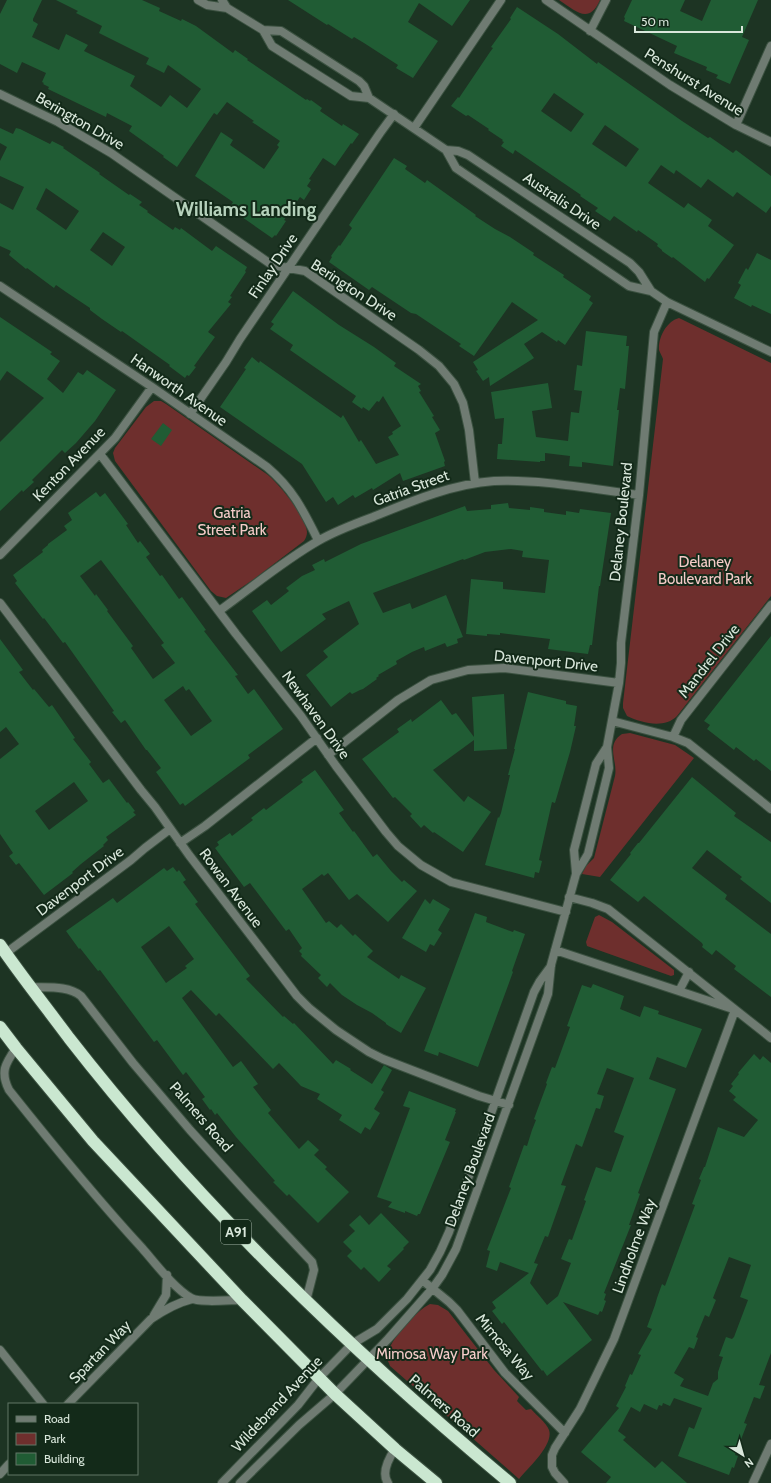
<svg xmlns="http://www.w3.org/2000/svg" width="771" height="1483" font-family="Cabin,sans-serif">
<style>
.green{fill:#6e2f2d}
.building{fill:#205c34;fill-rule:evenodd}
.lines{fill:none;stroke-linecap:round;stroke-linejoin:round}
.street-casing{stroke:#3b5140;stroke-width:10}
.highway-casing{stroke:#3b5140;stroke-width:14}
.street{stroke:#6f7b72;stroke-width:8}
.highway{stroke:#cae7d0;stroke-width:12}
.labels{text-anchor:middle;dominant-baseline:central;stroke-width:4;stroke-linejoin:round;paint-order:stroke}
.shield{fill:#132a19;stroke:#9eaea1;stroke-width:1}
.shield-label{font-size:14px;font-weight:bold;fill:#d9e7db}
.street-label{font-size:15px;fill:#d9e7db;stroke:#132a19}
.park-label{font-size:15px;fill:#f5cbc8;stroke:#132a19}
.district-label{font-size:19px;font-weight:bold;fill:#b6d2bc;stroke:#132a19}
</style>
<rect width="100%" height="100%" fill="#1d3423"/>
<!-- green -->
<path class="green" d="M559,0H600C589,25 576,11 559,0Z
M679,318L771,363V596L677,716C664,729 642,723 627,716L623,708V703L663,359C662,356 660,353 659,350C658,337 667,321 679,318Z
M154,401H161L166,404L268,475C280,485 306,517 307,532C307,535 306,538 304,541L254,579L226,598L217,596L211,591L115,461L113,453L115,448L146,407Z
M630,733L675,745L694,758L600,877L582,874L586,866L594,858L615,776C618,761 605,745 622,734Z
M599,915L612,922L674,970V975L671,976L587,946L586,942L595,917Z
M430,1304L438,1305L448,1311L494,1370L519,1397L517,1401L526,1410L531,1409C536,1415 546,1422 549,1430C554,1445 528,1468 519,1479L390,1366C389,1363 387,1360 387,1357C388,1341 417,1310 430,1304Z"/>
<!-- building -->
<path class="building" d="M7,0H42L33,19V21L38,24L32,37L59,50L66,34L88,45L84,51L135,76L130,86L161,107L170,95L187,108L201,89L168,65L164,73L146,64L149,58L99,33L102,26L76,13L78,11L56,0H142L160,8L159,11L181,21L182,19L196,26L233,53L235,50L248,59L247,60L306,100L307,99L310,101L311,100L322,108L320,111L342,126L343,124L359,134L352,144L351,143L335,166L323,158L309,179L311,180L307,186L311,189L304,200L300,197L284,220L286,221L276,236L275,235L272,238L229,208L233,202L195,176L221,132L233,140L230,145L264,169L279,147L277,145L280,141L252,122L254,121L227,102L217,115L214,113L177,167L163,157L164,156L129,131L132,126L107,113L106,117L48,89L49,87L43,84L44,83L42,82L46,73L22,62L17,73L0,64V14Z
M288,0H470L452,26L419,3L408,22L438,41L413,78L396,68L398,65L364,43L354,37L352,39L328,24L327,25Z
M632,0H685L680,11L702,21L711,0H758L742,37L749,40L730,84L716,78L718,75L706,70L707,67L674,53L677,46L624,21L625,18L624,17Z
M517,7L558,34L597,64L598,62L682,121L708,138L710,137L733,153L736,150L771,176V206L766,213L737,192L733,197L708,179L701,188L676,170L674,174L661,165L648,183L684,208L688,203L712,220L708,226L734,245L709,279L707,278L705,282L673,257L672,258L662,251V250L657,246L658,244L638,230L637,232L614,216L610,221L595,211L598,208L580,196L581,195L515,150L513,154L501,146L504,142L502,141L503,140L488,130L489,129L468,115L466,116L451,106L458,97L459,98L490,52L493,48L491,47L511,19L510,18ZM554,93L584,114L571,132L541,111ZM605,125L639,149L626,167L592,144Z
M0,128L13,134L16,128L20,129L50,144L52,141L64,147L63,148L100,173L99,174L129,195L130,194L142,202L139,205L148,211L147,212L173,230L175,227L180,230L181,228L212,251L216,246L247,267L245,271L246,272L230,296L232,297L228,302L231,304L208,332L215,337L194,366L196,367L189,376L187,375L185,378L169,366L170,365L122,331L121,332L102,319L90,310V308L66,292L56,285L54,288L27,268L26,269L9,255L11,251L0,246V203L13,210L24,187L0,176V161L7,147L0,143ZM46,188L79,211L66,230L36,209ZM103,232L125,247L112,266L90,250Z
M394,158L407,166L405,169L425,183L427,180L476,215L475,216L495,229L510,237L534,253L533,255L564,275L563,277L591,296L589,300L593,303L565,345L558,340L557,342L542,332L524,344L534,358L490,386L489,377L483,381L476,371L478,370L473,362L538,320L512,302L474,356L459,346L461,344L416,314L411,313L372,287L369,290L329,262L332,257L331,256L339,245L340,246L352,228L349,225Z
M757,253L771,260V314L752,305L751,307L734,298L741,285L738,283L746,268L748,270Z
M293,291L339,325L374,347L396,363L394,366L421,384L418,386L421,391L419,392L434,416L432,417L440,430L435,433L445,461L444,462L445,466L403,481L400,473L373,490L372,488L355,498L353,495L338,505L333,497L326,502L302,464L220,407L246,369L244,368L252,357L259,363L260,361L341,418L343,415L359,442L361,440L376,464L399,455L388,437L393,434L392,432L401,426L383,396L379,402L377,401L369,411L363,407L362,409L352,402L356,396L290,350L293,345L270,329L274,324L271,322Z
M0,317L52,352L50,354L60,361L47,379L63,393L78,372L83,375L87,370L116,390L95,421L76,443L65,453L62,450L32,480L34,482L23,492L22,490L0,511V442L44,398L7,371L0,381Z
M586,331L627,336L626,346H629L625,389L620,388L617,410H619L613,466L582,462V467L569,466L570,456L545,453V461H540V462L497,459L498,444H502L504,418L495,419L491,392L548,383L552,408L532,411L536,437L568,441L571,412L579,413L582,391L574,390L577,365L582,366Z
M163,423L172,430L161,446L151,439Z
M96,492L100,497L105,493L128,524L126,525L138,543L140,541L150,554L146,557L160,576L162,575L179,599L182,597L206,630L204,631L238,675L235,676L248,694L254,689L283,729L248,755L250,758L185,806L183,803L180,805L156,772L161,768L147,750H146L125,720L121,723L112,712L114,711L65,642L63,643L44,618L43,619L15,583L17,581L13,575L43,552L42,550L48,545V544L67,530L64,526L72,520L68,513ZM101,560L164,643L161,645L175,663L153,679L131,648L133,646L107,611L108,610L96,594L95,596L80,576ZM183,686L186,691L189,689L212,721L191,736L164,700Z
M508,503L509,508L530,510V507L544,509V512L566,515V511L579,513L580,509L611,513L600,586H599L592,645H590L588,654L548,649L550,639L500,633V635L487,634V636L466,634L471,579L503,582V589L545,593L549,560L522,557L523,551L511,549L485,552L464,560L463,559L373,593L383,613L410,603L412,609L446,595L463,637L457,639L458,643L447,647L445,643L425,651L424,647L412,652L396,661L397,664L378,675L379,676L376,678L377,679L363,689L360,690L352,694L350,692L331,707L306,675L328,657L323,651L359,624L349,601L322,614L326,619L281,652L252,611L267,600L271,605L289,591L286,588L302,576L315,570L312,565L324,559L325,562L361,544L465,506L467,511L491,509V505Z
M771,636V771L756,759L754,761L736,747L734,750L707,729L710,725L704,721Z
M0,639L23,670L19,672L33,690L34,689L49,707L52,705L75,738L73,739L91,762L89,764L103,783L109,779L127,803L128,802L135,811L133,812L136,815L106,837L108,840L103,845L104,846L81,864L72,872L73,873L44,895L19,863L16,865L9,856L13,853L0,834V759L19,744L6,727L0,732ZM74,782L88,801L49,830L35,811Z
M528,692L566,701V704L577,706L574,726H576L570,752L555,803L552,802L539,860L542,861L539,873L535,872L534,878L485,865L498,817L499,818L501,813L510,775H508L515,749H514Z
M504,694L507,749L474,751V740L433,770L464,802L468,796L491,812L463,852L434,832L433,833L424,825L421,828L410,816L412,814L395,797L393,798L362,759L399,732L397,729L411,719L412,722L441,700L452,715L456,713L474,737L472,697Z
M315,770L344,810L339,813L353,832L354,831L373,857L377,854L391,871L402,882L404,880L417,891L388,922L357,894L349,900L328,873L324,876L322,874L302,889L326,923L329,921L337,928L341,924L353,936L355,934L373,951L367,957L399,979L401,975L426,988L401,1033L389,1026L386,1024V1023L372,1013L357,1005L342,995L330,983L327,987L318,978L321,975L301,956L302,954L299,951L302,948L289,929L286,931L250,883L244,887L215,848L219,845L217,842L230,833L232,836L253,820L251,818L264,808L266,810L303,782L301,780Z
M692,777L736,813L734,816L771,842V903L740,879L742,877L707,850L692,868L727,895L725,899L771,934V997L734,969L736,966L716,950L712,955L702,947L703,945L702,943L644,896L638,902L610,880L631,854L630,853L638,843H639Z
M173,867L177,872L179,870L186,880L183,882L198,902L195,904L250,976L246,979L283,1017L284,1016L293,1024L294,1023L333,1064L336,1060L351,1069L350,1070L372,1084L384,1065L392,1070L381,1090L384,1092L374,1109L380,1113L370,1130L365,1127L361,1134L339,1120L342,1115L317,1099L320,1094L301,1086L279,1063L273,1069L219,1013L216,1016L191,990L182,998L233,1067L241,1061L258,1084L253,1087L271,1110L268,1113L299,1149L308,1140L319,1150L314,1155L327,1167L325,1169L349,1192L318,1223L289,1194L287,1196L273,1182L275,1181L236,1137L217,1113L215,1115L211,1109L210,1110L202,1099L205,1097L186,1072L183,1075L157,1040L154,1042L100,970L98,971L80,948L79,949L66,931L113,898L117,903L164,868L167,871ZM169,926L194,959L185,966L187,968L166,983L141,947Z
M425,899L430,904L433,899L450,909L438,930L442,933L434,946L430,944L426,952L402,938Z
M475,913L487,917L486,922L513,932L514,930L525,934L512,971L513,972L478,1067L439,1052L438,1056L424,1051Z
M593,984L624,996L620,1009L640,1017L644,1006L659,1011L658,1014L702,1029L686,1068L657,1057L649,1079L676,1089L638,1193L640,1194L629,1225H631L604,1293L606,1294L604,1300L606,1301L602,1312L600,1311L598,1315L563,1302L592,1340L547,1376L543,1370L542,1371L504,1322L502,1324L492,1311L496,1308L492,1302L529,1273L500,1262L497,1271L486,1267L490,1251L487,1250L511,1188L509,1187L524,1145L527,1146L532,1130L536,1120L534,1119L547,1084L546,1083L552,1067L555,1068L570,1027L567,1026L582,985L591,988ZM607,1068L634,1078L614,1132L624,1136L611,1172L596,1167L584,1200L586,1201L572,1240L569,1239L561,1259L571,1263L558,1296L547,1305L530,1283L538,1264L534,1263L545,1236L548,1237L566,1186L561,1185L576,1144L582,1147L596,1108L600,1109L604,1096L597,1094Z
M754,1054L760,1060L763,1056L771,1063V1353L759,1385L765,1386L760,1399L754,1397L744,1423L747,1424L735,1455L738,1456L734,1468L732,1467L729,1475L678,1456L689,1427L694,1429L702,1408L674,1398L670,1406L663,1403L662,1406L659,1405L657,1410L644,1404L640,1412L631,1407L618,1431L626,1437L623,1440L655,1468L662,1461L687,1483H606L611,1477L581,1452L619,1408L616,1406L626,1387L625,1386L630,1374L632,1375L641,1355L638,1354L652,1329L647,1327L655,1305L657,1298L662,1284L665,1286L695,1205L692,1204L701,1180L699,1179L704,1167H705L718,1127L744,1137L758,1120L733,1100L736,1097L729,1091L733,1086L731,1084L739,1074L738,1073ZM729,1257L751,1265L740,1297L748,1300L734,1337L732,1339L726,1337L719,1356L723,1357L718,1372V1379L713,1383L708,1396L680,1386L684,1379L674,1373L689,1347L694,1349L698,1338L696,1337L705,1315L709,1317L716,1300L713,1298Z
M409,1091L456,1109L455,1112H456L445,1140L450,1142L420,1214H418L417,1216L405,1211V1213L388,1207L392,1202L377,1197L410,1108L403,1106Z
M381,1213L409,1242L403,1248L404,1249L387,1266L391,1269L379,1282L364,1267L361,1270L347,1256L352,1251L343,1242L355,1231L349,1225L360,1215L369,1225Z"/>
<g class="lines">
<defs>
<path id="street" d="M198,0L207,5L227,8
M222,0L227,8L263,30L281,31L359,81L364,86L369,98
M546,0L670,85L736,125L771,142
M263,30L272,46L351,96L369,98L446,150L458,151L468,155L630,263L639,272L651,291
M590,31L606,0
M0,94L58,122L111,153L272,265L305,271L419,350L439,366L454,384L463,403L469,430L475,483
M736,125L771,46
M414,128L501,0
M446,150L456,168L629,286L651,291L667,302L771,352
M0,286L152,387L267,467C293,489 303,510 318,540
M190,414L226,362L240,339L380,133L394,114
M100,454L236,634L301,716L336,766L386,832L398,846L421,865L451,882L566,912
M0,555L115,438L152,387
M0,603L141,790L155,807L189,855L297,996L309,1008L336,1030L369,1052L383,1059L479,1096L509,1105
M219,611C251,588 283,561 318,541C335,531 354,524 373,517C412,501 452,484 494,481C541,479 592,489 639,495
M612,721L673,737L688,743L771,809
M673,737L681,720L771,605
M328,755L398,700L431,680L468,670L504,668L619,683
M180,843L205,826L317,738
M576,873L574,850L596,764L607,747
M569,897L592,903L608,909L771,1038
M555,950L730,1008
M6,953L131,860L145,848L170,829
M30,987C46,988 68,985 81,996L133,1063L190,1130L249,1195L312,1262L314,1270L306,1301
M679,991L689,972
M16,1048C5,1064 0,1072 9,1090C52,1144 95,1197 142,1248C156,1264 173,1287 191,1298C199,1303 231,1300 242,1300
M422,1280L449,1302L457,1310L505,1373L565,1433
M154,1315L166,1295L167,1275
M0,1350L43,1404
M68,1404L151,1319C164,1310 176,1303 192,1299
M0,1474L9,1464
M222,1483L298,1405L319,1378L352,1344L377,1329L407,1299L430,1270L440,1252L449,1232L534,992L540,981L551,966
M240,1483L299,1425L335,1394L388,1339L432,1289L442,1275L456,1249L548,994L551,965L576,874L588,854L609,768L607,747L619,683L621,663V643L639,495L654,332L667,302
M388,1483C381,1473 389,1458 395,1449
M564,1483L555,1473L552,1467V1455L555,1448L580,1409L614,1339L735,1010
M753,1483L771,1444"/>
<path id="highway" d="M0,945C22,977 46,1007 69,1038C198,1204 349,1349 510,1483
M0,1027L16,1048L93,1141L242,1300L335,1394L395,1449L436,1483"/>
</defs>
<!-- street casing -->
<use href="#street" class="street-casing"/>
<!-- highway casing -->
<use href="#highway" class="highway-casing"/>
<!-- street -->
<use href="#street" class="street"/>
<!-- highway -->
<use href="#highway" class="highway"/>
</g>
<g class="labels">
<!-- shield labels -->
<rect class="shield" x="221" y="1220" width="30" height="24" rx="3"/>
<g class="shield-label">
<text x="236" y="1232">A91</text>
</g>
<!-- street labels -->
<g class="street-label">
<text transform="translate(694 82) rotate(32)">Penshurst Avenue</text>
<text transform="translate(80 121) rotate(30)">Berington Drive</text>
<text transform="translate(562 201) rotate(34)">Australis Drive</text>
<text transform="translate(273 266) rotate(-56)">Finlay Drive</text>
<text transform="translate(354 290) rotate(33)">Berington Drive</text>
<text transform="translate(179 390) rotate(35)">Hanworth Avenue</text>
<text transform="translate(69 464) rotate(-46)">Kenton Avenue</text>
<text transform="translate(411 488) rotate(-20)">Gatria Street</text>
<text transform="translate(621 522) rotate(-84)">Delaney Boulevard</text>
<text transform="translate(546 661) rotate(6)">Davenport Drive</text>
<text transform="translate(709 661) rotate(-52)">Mandrel Drive</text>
<text transform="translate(316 715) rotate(54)">Newhaven Drive</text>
<text transform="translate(80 881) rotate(-37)">Davenport Drive</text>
<text transform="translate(231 888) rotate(53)">Rowan Avenue</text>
<text transform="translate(201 1117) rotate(49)">Palmers Road</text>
<text transform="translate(470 1170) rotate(-70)">Delaney Boulevard</text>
<text transform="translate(634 1246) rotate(-70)">Lindholme Way</text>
<text transform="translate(505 1347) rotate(50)">Mimosa Way</text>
<text transform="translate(100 1352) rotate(-46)">Spartan Way</text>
<text transform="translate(277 1404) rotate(-47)">Wildebrand Avenue</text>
<text transform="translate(444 1406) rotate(41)">Palmers Road</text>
</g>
<!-- park labels -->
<g class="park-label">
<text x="232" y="513">Gatria<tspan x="232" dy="17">Street Park</tspan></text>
<text x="705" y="562">Delaney<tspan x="705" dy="17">Boulevard Park</tspan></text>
<text x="432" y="1354">Mimosa Way Park</text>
</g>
<!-- district labels -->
<g class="district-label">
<text x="246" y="209">Williams Landing</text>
</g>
</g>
<!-- legend -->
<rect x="8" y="1403" width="130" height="72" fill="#132a19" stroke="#627667"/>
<rect x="16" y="1416" width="20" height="6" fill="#6f7b72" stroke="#627667"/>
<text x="44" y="1423" font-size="12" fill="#d9e7db">Road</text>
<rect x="16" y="1433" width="20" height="12" fill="#6e2f2d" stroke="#627667"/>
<text x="44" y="1443" font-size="12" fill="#d9e7db">Park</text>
<rect x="16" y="1453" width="20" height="12" fill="#205c34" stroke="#627667"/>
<text x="44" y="1463" font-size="12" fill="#d9e7db">Building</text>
<!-- north arrow -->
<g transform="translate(743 1455) rotate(143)" stroke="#132a19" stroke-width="3" paint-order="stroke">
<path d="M0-3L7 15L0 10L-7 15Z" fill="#d9e7db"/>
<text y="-6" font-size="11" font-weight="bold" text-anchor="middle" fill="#d9e7db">N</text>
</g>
<!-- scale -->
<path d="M635 26v6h107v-6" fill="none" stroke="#d9e7db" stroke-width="2"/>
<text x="641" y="26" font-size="12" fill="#d9e7db" stroke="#132a19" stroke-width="3" paint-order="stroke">50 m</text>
</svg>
